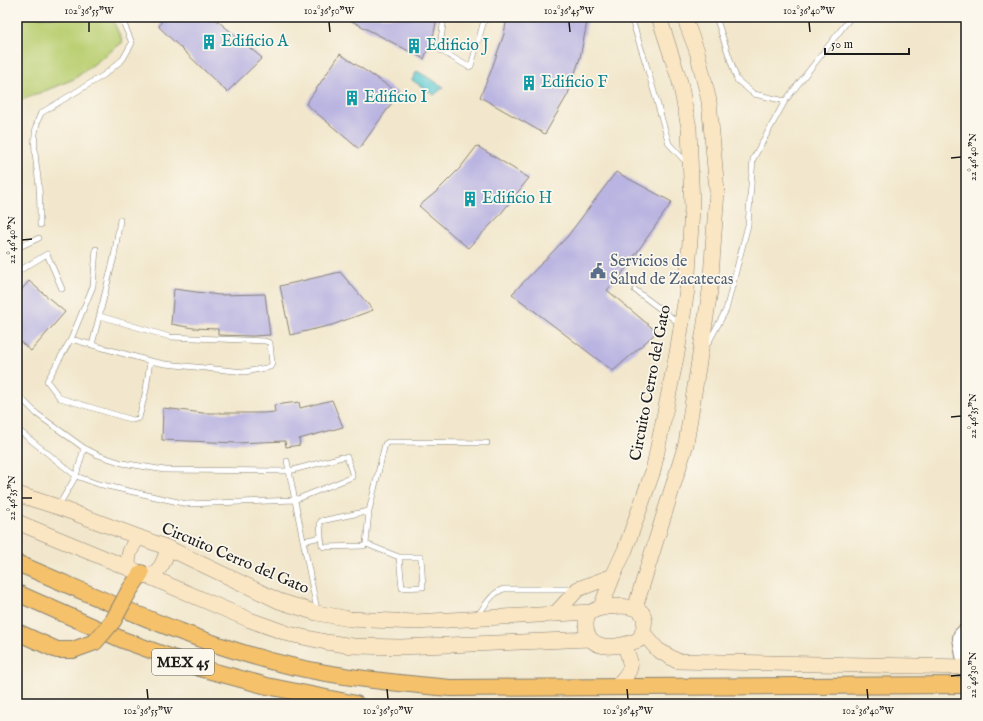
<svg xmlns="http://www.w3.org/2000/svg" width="983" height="721" font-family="'IM FELL English',serif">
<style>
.green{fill:#bbd074;stroke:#6c7648}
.water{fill:#5cc9d3;stroke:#3c7278}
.building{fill:#b9b4e1}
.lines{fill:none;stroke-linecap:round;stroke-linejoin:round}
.lane-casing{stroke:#878274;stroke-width:6}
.street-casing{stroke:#878274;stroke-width:12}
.secondary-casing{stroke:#878274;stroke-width:16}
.primary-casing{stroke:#878274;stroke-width:18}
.lane{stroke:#fff;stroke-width:5}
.street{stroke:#fff;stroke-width:10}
.secondary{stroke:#fbe6c4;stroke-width:15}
.primary{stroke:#f5c16b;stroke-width:16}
.primary-bridge-casing{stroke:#878274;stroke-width:18;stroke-linecap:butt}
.primary-bridge{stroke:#f5c16b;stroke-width:16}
.ticks{fill:none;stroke:#1c1c1c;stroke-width:1.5}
.labels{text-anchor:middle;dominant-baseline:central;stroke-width:3.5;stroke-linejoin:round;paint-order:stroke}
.shield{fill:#fbf7ec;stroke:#5f5e5a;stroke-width:1}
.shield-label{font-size:15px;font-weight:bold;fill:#1c1c1c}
.culture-label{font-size:16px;fill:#0d838f;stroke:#fbf7ec;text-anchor:start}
.service-label{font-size:16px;fill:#4e5e75;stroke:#fbf7ec;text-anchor:start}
.street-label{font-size:16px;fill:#1c1c1c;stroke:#fbf7ec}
.neatline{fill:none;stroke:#1c1c1c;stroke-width:1.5}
.ticks-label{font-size:10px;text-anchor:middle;fill:#1c1c1c}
</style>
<rect width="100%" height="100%" fill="#fbf7ec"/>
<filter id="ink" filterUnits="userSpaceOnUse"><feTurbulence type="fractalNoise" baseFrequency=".025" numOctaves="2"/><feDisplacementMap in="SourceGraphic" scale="8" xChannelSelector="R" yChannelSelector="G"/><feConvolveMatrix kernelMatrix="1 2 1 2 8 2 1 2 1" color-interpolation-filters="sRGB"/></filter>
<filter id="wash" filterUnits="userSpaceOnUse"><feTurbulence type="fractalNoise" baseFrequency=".012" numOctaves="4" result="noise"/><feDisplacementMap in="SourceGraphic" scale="16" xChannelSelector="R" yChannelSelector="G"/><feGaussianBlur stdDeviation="0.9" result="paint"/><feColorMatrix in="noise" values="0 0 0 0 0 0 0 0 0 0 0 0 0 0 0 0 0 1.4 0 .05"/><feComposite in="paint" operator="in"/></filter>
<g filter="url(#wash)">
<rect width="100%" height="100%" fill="#f2e7cc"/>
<!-- green -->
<path class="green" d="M17,17H111L123,42L74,79L17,102Z"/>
<!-- water -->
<path class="water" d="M417,71L444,87L434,95L412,80Z"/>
<g id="blocks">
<!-- building -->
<path class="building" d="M163,17H213L262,58L227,92L159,27Z
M344,17H437L434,33L424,59Z
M507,17H588L580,58L568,94L545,134L480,97L491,71L504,34Z
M340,54L399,93L359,149L306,104Z
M477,146L529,178L499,216L468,248L419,206L436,192L460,168Z
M616,172L672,202L621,275L607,290L657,332L613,371L512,294L567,237Z
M340,272L373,310L332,325L290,335L280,286Z
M29,281L65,312L31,351L17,339V295Z
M174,289L219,295L265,294L270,335L252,336L218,335V329L193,328L171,324Z
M332,400L343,427L299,439L300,445L286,447L285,441L237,443L162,440L163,408L203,413H264L275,412L274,405L299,402L300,408Z"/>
</g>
</g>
<g filter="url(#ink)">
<use href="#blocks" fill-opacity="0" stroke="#878274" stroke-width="1"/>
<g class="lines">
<defs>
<path id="lane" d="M444,17L440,47V50L469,67L471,66L485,17
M631,17L646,64L669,144L687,163
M716,17L737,80L754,94L785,101
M40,225C40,212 40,199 39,187C37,163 29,136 41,113L104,75L123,59L132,43L121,17
M17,248L39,238
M96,249L93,286L71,339L47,381L60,398L133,420L139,418L146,390L150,361
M17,272L47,254L62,289
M635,290L679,323
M71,339L150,361L165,364L245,372L270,367L272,364L270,343L265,341L170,337L100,316
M92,345L114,257L120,220
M707,345L726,310L748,225L753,159L785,101L851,17
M17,394L37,414L84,448L98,455L122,463L165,470L289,471L342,457H347L352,473V477L295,500L187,504L98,484L76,476L17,429
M287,461L317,610
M59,505L76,476L84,448
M321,537L322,545L324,547L364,546L366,544L369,511
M303,541L321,537L320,523L321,521L369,511L385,444L388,442L487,443
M366,544L399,557H421L423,587L402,588L399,557
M478,615C485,606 492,592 504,589H573"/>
<path id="street" d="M966,627L959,634L958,638L961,656L966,661"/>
<path id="secondary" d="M17,494L58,507L168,548L279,601L317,613L350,619L415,622L591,612
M17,522L150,577L250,620L289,634L326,642L353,646L400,647L590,639
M128,568C128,555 130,547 139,537
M150,577C162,568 164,562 168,548
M622,606C626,607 631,607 635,608C650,614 644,630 639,640C620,647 588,654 586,626C586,621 587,615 591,612C600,606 612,607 622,606Z
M601,607L613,576L625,550L653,471L677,353L687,290L692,208L689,128L680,82L659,17
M635,608L686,444L710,291L717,191L709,101L697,51L684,17
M555,614L578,589L613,576
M643,633L658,650L677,661L966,667
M617,686C633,668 633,669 625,646"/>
<path id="primary" d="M17,563C107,601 196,644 291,666C343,678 397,683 450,688L966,685
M129,591L141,573
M17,593L123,640L200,668L267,686L356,704"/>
</defs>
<!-- lane casing -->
<use href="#lane" class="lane-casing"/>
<!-- street casing -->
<use href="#street" class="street-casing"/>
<!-- secondary casing -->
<use href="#secondary" class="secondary-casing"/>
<!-- primary casing -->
<use href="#primary" class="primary-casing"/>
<!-- lane -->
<use href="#lane" class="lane"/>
<!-- street -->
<use href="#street" class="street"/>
<!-- secondary -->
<use href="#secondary" class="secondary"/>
<!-- primary -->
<use href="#primary" class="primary"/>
<defs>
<path id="primary-bridge" d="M17,632L57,650H73L95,642L113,621L129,591"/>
</defs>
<!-- primary-bridge casing -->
<use href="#primary-bridge" class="primary-bridge-casing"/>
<!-- primary-bridge -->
<use href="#primary-bridge" class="primary-bridge"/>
</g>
</g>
<!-- ticks -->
<path class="ticks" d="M89,22V32M329,22L330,32M569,22L570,32M809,22L810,32M951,158L961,157M22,240L32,239M951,417L961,416M22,498H32M951,676L961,675M147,689L148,699M387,689L388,699M627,689L628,699M867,689L868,699"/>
<!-- icons -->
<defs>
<symbol id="building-bare" viewBox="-9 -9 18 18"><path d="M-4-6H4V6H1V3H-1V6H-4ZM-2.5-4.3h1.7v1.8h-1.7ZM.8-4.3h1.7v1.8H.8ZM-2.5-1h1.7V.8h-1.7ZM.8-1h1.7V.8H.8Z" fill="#0f9aa8" stroke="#fbf7ec" stroke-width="2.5" paint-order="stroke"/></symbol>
<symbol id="civic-bare" viewBox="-9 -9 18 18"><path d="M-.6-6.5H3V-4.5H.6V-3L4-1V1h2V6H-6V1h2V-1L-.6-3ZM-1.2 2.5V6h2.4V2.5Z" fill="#5c6f8a" stroke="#fbf7ec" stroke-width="2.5" paint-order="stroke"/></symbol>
</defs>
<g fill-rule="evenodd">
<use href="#building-bare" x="198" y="31" width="22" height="22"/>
<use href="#building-bare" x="403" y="35" width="22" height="22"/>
<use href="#building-bare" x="518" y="72" width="22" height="22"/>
<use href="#building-bare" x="341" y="87" width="22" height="22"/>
<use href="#building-bare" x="459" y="188" width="22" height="22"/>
<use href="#civic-bare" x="587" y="260" width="22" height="22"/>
</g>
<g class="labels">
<!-- shield labels -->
<rect class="shield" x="152" y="649" width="62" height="26" rx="3"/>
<g class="shield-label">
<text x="183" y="662">MEX 45</text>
</g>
<!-- culture labels -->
<g class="culture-label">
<text x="221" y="42">Edificio A</text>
<text x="426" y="46">Edificio J</text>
<text x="541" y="83">Edificio F</text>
<text x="364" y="98">Edificio I</text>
<text x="482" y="199">Edificio H</text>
</g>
<!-- service labels -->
<g class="service-label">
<text x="610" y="262">Servicios de<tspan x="610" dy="18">Salud de Zacatecas</tspan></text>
</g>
<!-- street labels -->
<g class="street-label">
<text transform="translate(651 383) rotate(-79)">Circuito Cerro del Gato</text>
<text transform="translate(235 559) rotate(23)">Circuito Cerro del Gato</text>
</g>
</g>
<!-- margin -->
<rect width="983" height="721" fill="none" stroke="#fbf7ec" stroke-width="44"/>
<!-- scale -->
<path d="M825 48v6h84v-6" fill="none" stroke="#1c1c1c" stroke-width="2"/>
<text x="831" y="48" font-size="12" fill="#1c1c1c" stroke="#fbf7ec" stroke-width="3" paint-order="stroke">50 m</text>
<rect x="22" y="22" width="939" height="677" class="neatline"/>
<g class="ticks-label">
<text x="89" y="14">102°36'55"W</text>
<text x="329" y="14">102°36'50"W</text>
<text x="569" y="14">102°36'45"W</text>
<text x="809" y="14">102°36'40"W</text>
<text transform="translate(972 157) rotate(-90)" y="4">22°46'40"N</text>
<text transform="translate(11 240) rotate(-90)" y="4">22°46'40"N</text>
<text transform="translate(972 416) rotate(-90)" y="4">22°46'35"N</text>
<text transform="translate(11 498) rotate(-90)" y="4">22°46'35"N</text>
<text transform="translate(972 675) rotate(-90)" y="4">22°46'30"N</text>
<text x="148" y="714">102°36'55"W</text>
<text x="388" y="714">102°36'50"W</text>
<text x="628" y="714">102°36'45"W</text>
<text x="868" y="714">102°36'40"W</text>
</g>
</svg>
